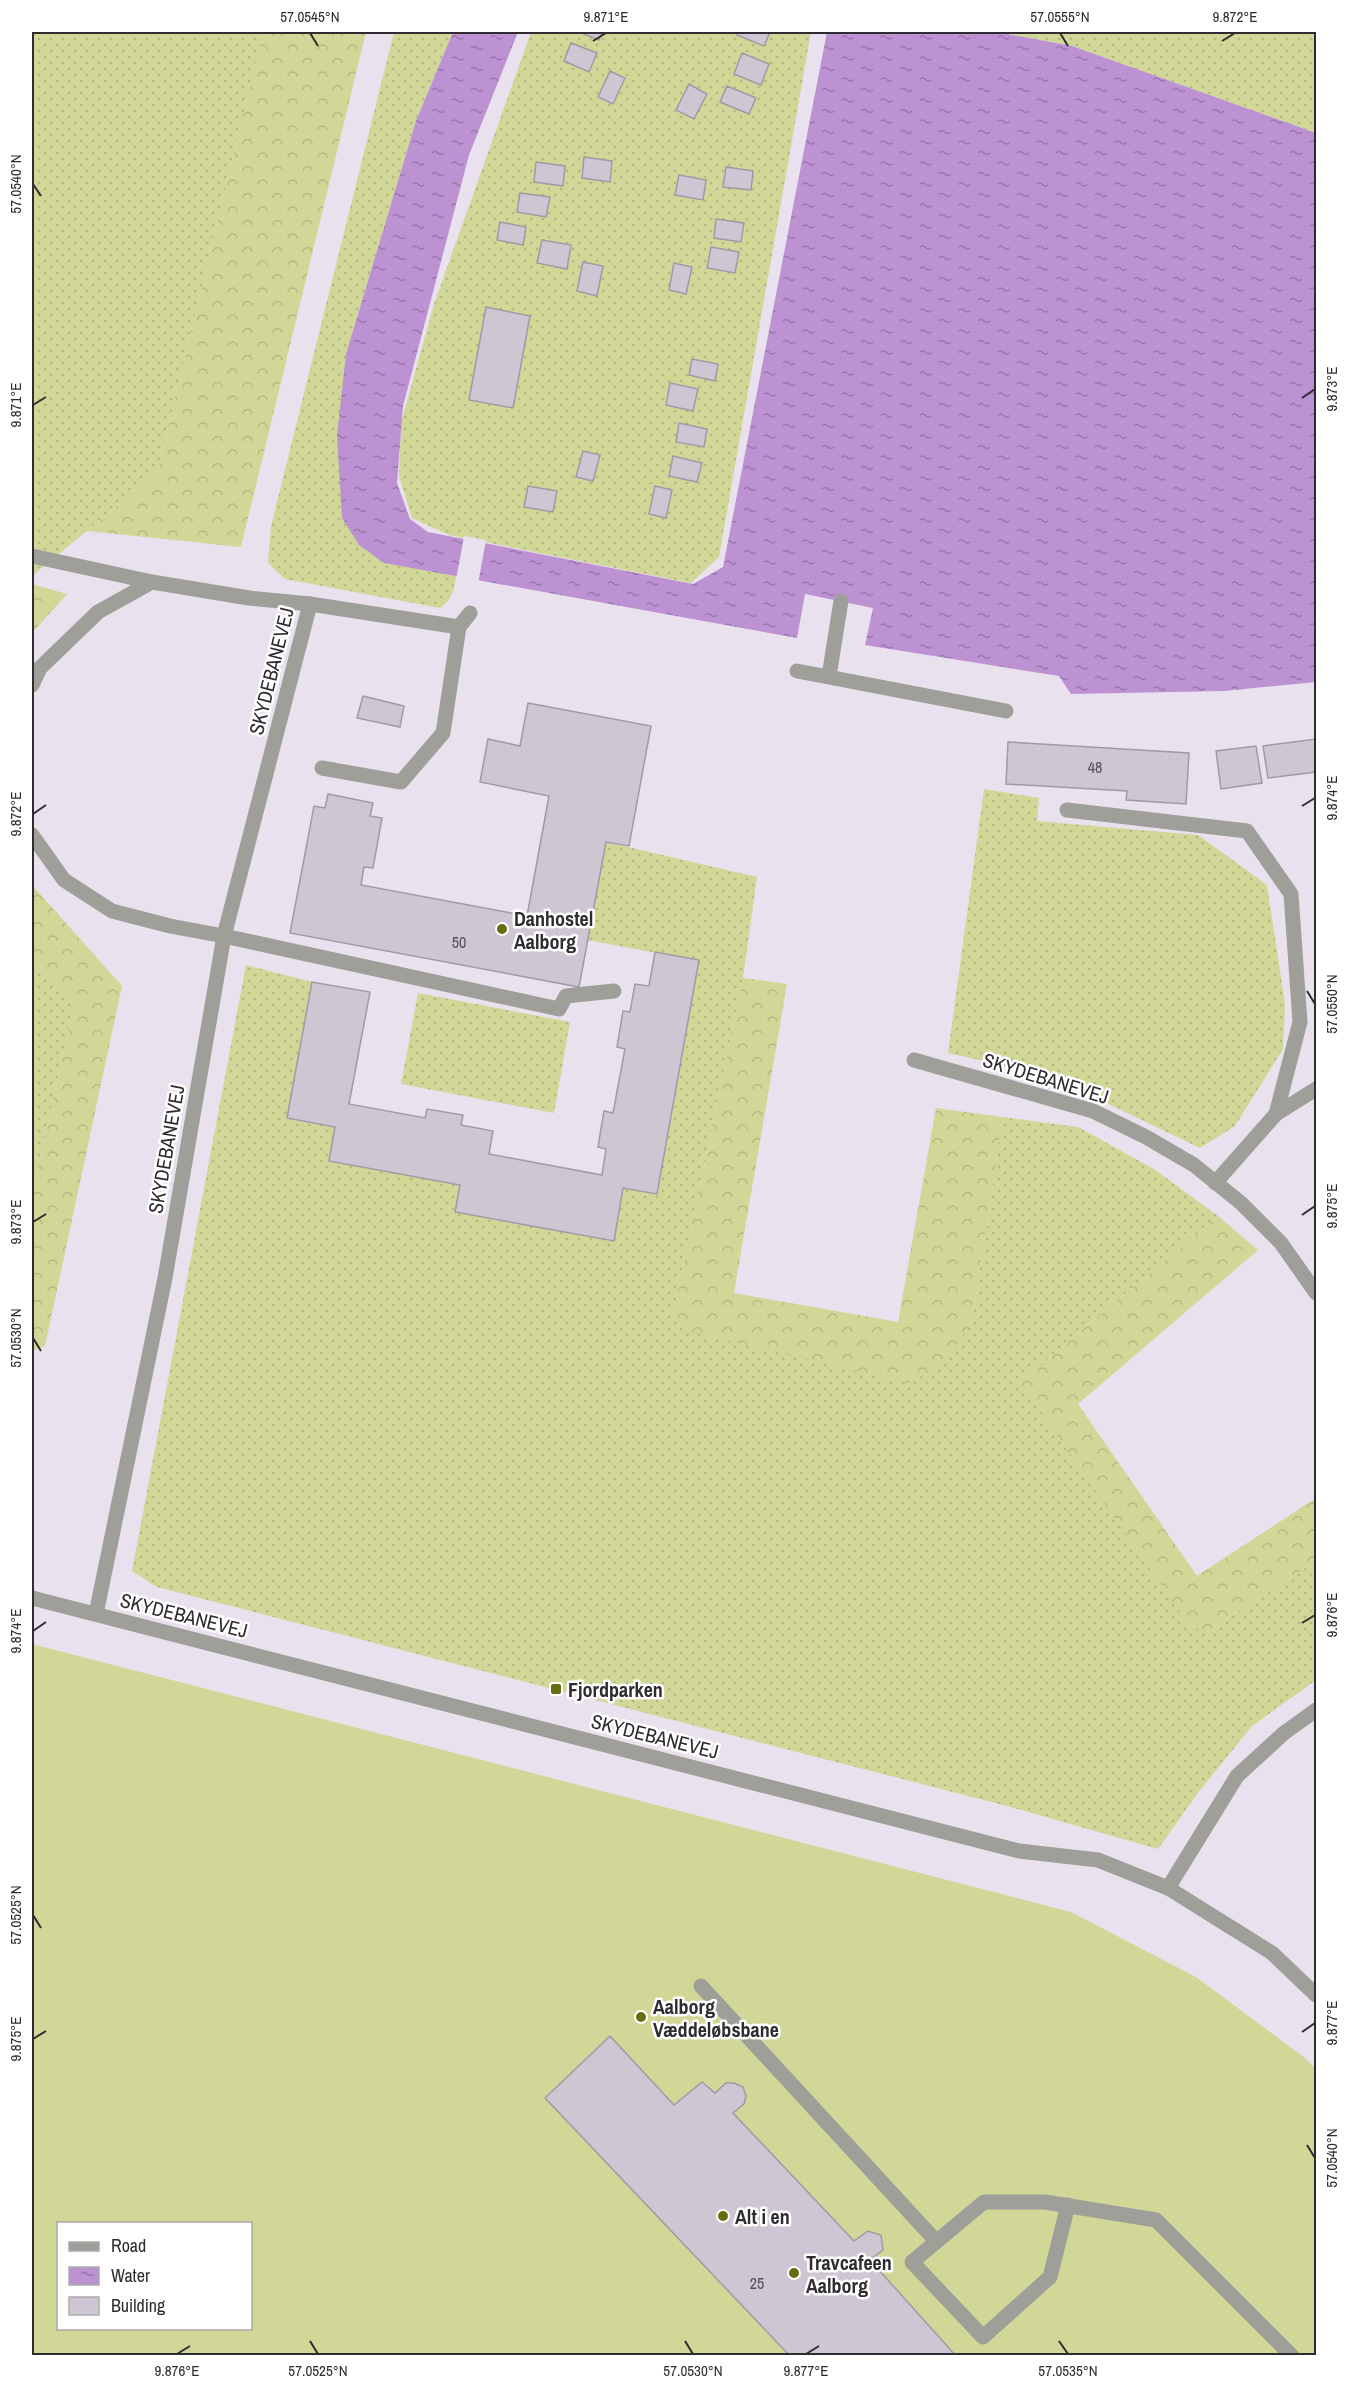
<svg xmlns="http://www.w3.org/2000/svg" width="1348" height="2387" font-family="'Archivo Narrow',sans-serif">
<style>
.grass{fill:url(#grass-dots)}
.forest{fill:url(#forest-crowns)}
.garden{fill:#d1d797;fill-rule:evenodd}
.water{fill:url(#water-ripples)}
.pier{fill:#eae1ef}
.building{fill:#cec6d3;stroke:#a199a6;stroke-width:1.5}
.lines{fill:none;stroke-linecap:round;stroke-linejoin:round}
.service{stroke:#9e9f99;stroke-width:15}
.minor{stroke:#9e9f99;stroke-width:15}
.tertiary{stroke:#9e9f99;stroke-width:15}
.ticks{fill:none;stroke:#2f2b30;stroke-width:2}
.poi-dot{fill:#696d11;stroke:#fff;stroke-width:2}
.labels{text-anchor:middle;dominant-baseline:central;stroke-width:5;stroke-linejoin:round;paint-order:stroke}
.number-label{font-size:16px;fill:#575259}
.street-label{font-size:20px;fill:#2f2b30;stroke:#fff}
.poi-label{font-size:20px;font-weight:bold;fill:#2f2b30;stroke:#fff;text-anchor:start}
.neatline{fill:none;stroke:#2f2b30;stroke-width:2}
.ticks-label{font-size:15px;text-anchor:middle;fill:#2f2b30}
</style>
<defs>
<pattern id="grass-dots" width="8" height="8" patternUnits="userSpaceOnUse" patternTransform="scale(1.5)"><rect width="8" height="8" fill="#d1d797"/><path d="M2 2h.1M6 6h.1" fill="none" stroke="#b4b982" stroke-width="1.8" stroke-linecap="round"/></pattern>
<pattern id="forest-crowns" width="20" height="18" patternUnits="userSpaceOnUse" patternTransform="scale(1.5)"><rect width="20" height="18" fill="#d1d797"/><path d="M2 6a3 3 0 1 1 6 0M12 15a3 3 0 1 1 6 0" fill="none" stroke="#b4b982"/></pattern>
<pattern id="water-ripples" width="26" height="14" patternUnits="userSpaceOnUse" patternTransform="scale(1.5)"><rect width="26" height="14" fill="#bc92d3"/><path d="M2 4q2-2 4 0t4 0M15 11q2-2 4 0t4 0" fill="none" stroke="#9977ac"/></pattern>
</defs>
<rect width="100%" height="100%" fill="#eae1ef"/>
<!-- grass -->
<path class="grass" d="M32,32H263L157,473L32,576Z
M394,32H453L416,121L346,354L384,563L456,576C454,591 452,599 440,608L285,579L268,563L271,526Z
M531,32H811L719,557L691,583L449,535L412,518L399,476L401,423L434,304Z
M998,32H1316V133L1072,46Z
M984,789L1039,798L1037,821L1198,835L1267,885L1285,1004L1283,1049L1235,1126L1200,1148L1050,1076L948,1053Z
M606,842L757,877L743,978L673,1315L683,1330L972,1322L1003,1117L1078,1127L1154,1169L1218,1216L1020,1382L1209,1630L1316,1561V1680L1252,1726L1197,1794L1158,1849L1007,1806L157,1587L132,1571L246,965L312,982L287,1118L335,1127L329,1161L460,1185L455,1211L614,1240L623,1188L657,1194L699,961L587,940Z
M32,957L74,1006L32,1196Z
M418,993L570,1022L554,1113L401,1084Z"/>
<!-- forest -->
<path class="forest" d="M263,32H366L241,547L87,531L157,473Z
M32,584L67,594L32,633Z
M32,885L122,986L45,1346L32,1351V1196L74,1006L32,957Z
M743,978L787,984L734,1293L898,1322L936,1108L1003,1117L972,1322L943,1366L907,1383L683,1330L673,1315Z
M1218,1216L1258,1250L1078,1404L1197,1576L1316,1498V1561L1209,1630L1191,1628L1020,1382Z"/>
<!-- garden -->
<path class="garden" d="M32,1644L1071,1912L1196,1977L1305,2058L1316,2069V2355H32ZM58,2224H250V2328H58Z"/>
<!-- water -->
<path class="water" d="M453,32H518L469,155L403,406L397,483L410,519L428,532L693,584L723,567L827,32H997L1072,46L1316,133V682L1224,691L1071,694L1059,676L865,645L873,608L805,594L797,638L384,563L359,545L342,518L337,435L346,354L416,121Z"/>
<!-- pier -->
<path class="pier" d="M464,536L486,540L478,584L456,580Z"/>
<!-- building -->
<path class="building" d="M579,32H602L599,40Z
M738,32H770L764,46L737,35Z
M571,43L597,53L589,72L564,61Z
M742,53L769,64L761,85L734,74Z
M610,71L625,78L613,104L598,97Z
M689,84L707,94L694,119L676,110Z
M727,86L756,98L749,114L720,102Z
M584,157L612,161L610,182L582,178Z
M536,162L565,166L563,186L534,182Z
M726,167L753,171L751,190L723,187Z
M679,175L706,180L703,200L675,195Z
M520,193L550,197L546,217L517,212Z
M716,219L744,223L741,242L714,238Z
M500,222L526,227L523,245L497,240Z
M542,240L571,245L567,269L537,263Z
M711,247L739,252L735,273L707,268Z
M583,262L603,266L597,296L577,291Z
M674,263L692,267L686,294L669,290Z
M486,307L530,316L513,408L469,400Z
M692,359L718,364L715,381L689,375Z
M670,383L698,389L693,411L666,405Z
M679,423L707,429L704,447L676,442Z
M583,451L600,455L593,481L576,477Z
M673,456L702,463L697,482L669,476Z
M528,486L557,491L553,512L524,507Z
M655,486L672,490L666,518L649,514Z
M363,696L404,706L400,727L357,718Z
M528,703L651,726L629,846L606,842L579,987L290,933L314,806L325,808L328,794L373,803L370,816L382,818L373,868L364,867L361,885L527,916L549,796L480,782L488,739L520,746Z
M1316,739V772L1268,778L1263,746Z
M1008,742L1189,753L1186,804L1126,800L1127,791L1006,784Z
M1256,746L1262,783L1221,789L1216,751Z
M655,952L699,960L657,1194L623,1188L614,1241L455,1212L460,1185L329,1161L335,1127L287,1118L312,982L370,992L349,1104L425,1118L427,1109L463,1115L461,1125L493,1131L489,1154L602,1175L606,1149L598,1147L604,1111L613,1113L625,1049L617,1047L623,1011L630,1012L635,984L649,986Z
M610,2036L674,2105L702,2082L715,2093L726,2083H734L743,2087L746,2096L744,2104L733,2113L854,2241L868,2231L881,2235L883,2250L870,2260L956,2356H790L545,2098Z"/>
<g class="lines">
<!-- service -->
<path class="service" d="M32,556L152,582
M310,604L459,627L470,613
M797,671L1006,711
M829,676L841,601
M322,768L401,782L443,733L459,627
M1067,810L1247,831L1291,894L1300,1022L1276,1114L1215,1183
M224,936L559,1009L566,996L614,991
M1276,1114L1316,1089
M701,1986L936,2241
M1068,2205L1050,2277L983,2337L912,2262L984,2202H1045L1156,2220L1292,2356"/>
<!-- minor -->
<path class="minor" d="M32,685L40,668L98,612L152,582L249,598L310,604L224,936L165,1278L96,1614
M32,835L64,880L112,911L170,926L224,936
M914,1060L1093,1111L1146,1137L1194,1165L1241,1203L1281,1243L1316,1293
M1168,1888L1237,1776L1284,1733L1316,1710"/>
<!-- tertiary -->
<path class="tertiary" d="M32,1598L1019,1851L1098,1860L1168,1888L1272,1953L1316,1995"/>
</g>
<!-- ticks -->
<path class="ticks" d="M310,33L318,46M1060,33L1068,46M593,41L606,33M1222,41L1235,33M33,184L41,196M1302,398L1315,389M33,405L46,397M1302,806L1315,798M33,814L46,805M1307,991L1315,1004M1302,1215L1315,1206M33,1222L46,1214M33,1338L41,1351M1302,1623L1315,1615M33,1631L46,1622M33,1915L41,1928M1302,2032L1315,2023M33,2039L46,2031M1307,2145L1315,2158M310,2341L318,2354M685,2341L693,2354M1059,2341L1068,2354M177,2354L190,2346M806,2354L819,2346"/>
<!-- markers -->
<g class="poi-dot">
<circle cx="502" cy="929" r="6"/>
<rect x="550" y="1683" width="12" height="12" rx="3"/>
<circle cx="641" cy="2017" r="6"/>
<circle cx="723" cy="2216" r="6"/>
<circle cx="794" cy="2273" r="6"/>
</g>
<g class="labels">
<!-- number labels -->
<g class="number-label">
<text x="1095" y="767">48</text>
<text x="459" y="942">50</text>
<text x="757" y="2283">25</text>
</g>
<!-- street labels -->
<g class="street-label">
<text transform="translate(271 671) rotate(-76)">SKYDEBANEVEJ</text>
<text transform="translate(1046 1078) rotate(17)">SKYDEBANEVEJ</text>
<text transform="translate(166 1149) rotate(-80)">SKYDEBANEVEJ</text>
<text transform="translate(184 1615) rotate(14)">SKYDEBANEVEJ</text>
<text transform="translate(655 1736) rotate(14)">SKYDEBANEVEJ</text>
</g>
<!-- poi labels -->
<g class="poi-label">
<text x="514" y="918">Danhostel<tspan x="514" dy="23">Aalborg</tspan></text>
<text x="568" y="1689">Fjordparken</text>
<text x="653" y="2006">Aalborg<tspan x="653" dy="23">Væddeløbsbane</tspan></text>
<text x="735" y="2216">Alt i en</text>
<text x="806" y="2262">Travcafeen<tspan x="806" dy="23">Aalborg</tspan></text>
</g>
</g>
<!-- border -->
<rect width="1348" height="2387" fill="none" stroke="#ffffff" stroke-width="66"/>
<!-- legend -->
<rect x="57" y="2222" width="195" height="108" fill="#ffffff" stroke="#acaaac" stroke-width="1.5"/>
<rect x="69" y="2242" width="30" height="9" fill="#9e9f99" stroke="#acaaac" stroke-width="1.5"/>
<text x="111" y="2252" font-size="18" fill="#2f2b30">Road</text>
<rect x="69" y="2267" width="30" height="18" fill="url(#water-ripples)" stroke="#acaaac" stroke-width="1.5"/>
<text x="111" y="2282" font-size="18" fill="#2f2b30">Water</text>
<rect x="69" y="2297" width="30" height="18" fill="#cec6d3" stroke="#acaaac" stroke-width="1.5"/>
<text x="111" y="2312" font-size="18" fill="#2f2b30">Building</text>
<rect x="33" y="33" width="1282" height="2321" class="neatline"/>
<g class="ticks-label">
<text x="310" y="22">57.0545°N</text>
<text x="606" y="22">9.871°E</text>
<text x="1060" y="22">57.0555°N</text>
<text x="1235" y="22">9.872°E</text>
<text transform="translate(16 184) rotate(-90)" y="5">57.0540°N</text>
<text transform="translate(1332 389) rotate(-90)" y="5">9.873°E</text>
<text transform="translate(16 405) rotate(-90)" y="5">9.871°E</text>
<text transform="translate(1332 798) rotate(-90)" y="5">9.874°E</text>
<text transform="translate(16 814) rotate(-90)" y="5">9.872°E</text>
<text transform="translate(1332 1004) rotate(-90)" y="5">57.0550°N</text>
<text transform="translate(1332 1206) rotate(-90)" y="5">9.875°E</text>
<text transform="translate(16 1222) rotate(-90)" y="5">9.873°E</text>
<text transform="translate(16 1338) rotate(-90)" y="5">57.0530°N</text>
<text transform="translate(1332 1615) rotate(-90)" y="5">9.876°E</text>
<text transform="translate(16 1631) rotate(-90)" y="5">9.874°E</text>
<text transform="translate(16 1915) rotate(-90)" y="5">57.0525°N</text>
<text transform="translate(1332 2023) rotate(-90)" y="5">9.877°E</text>
<text transform="translate(16 2039) rotate(-90)" y="5">9.875°E</text>
<text transform="translate(1332 2158) rotate(-90)" y="5">57.0540°N</text>
<text x="177" y="2376">9.876°E</text>
<text x="318" y="2376">57.0525°N</text>
<text x="693" y="2376">57.0530°N</text>
<text x="806" y="2376">9.877°E</text>
<text x="1068" y="2376">57.0535°N</text>
</g>
</svg>
